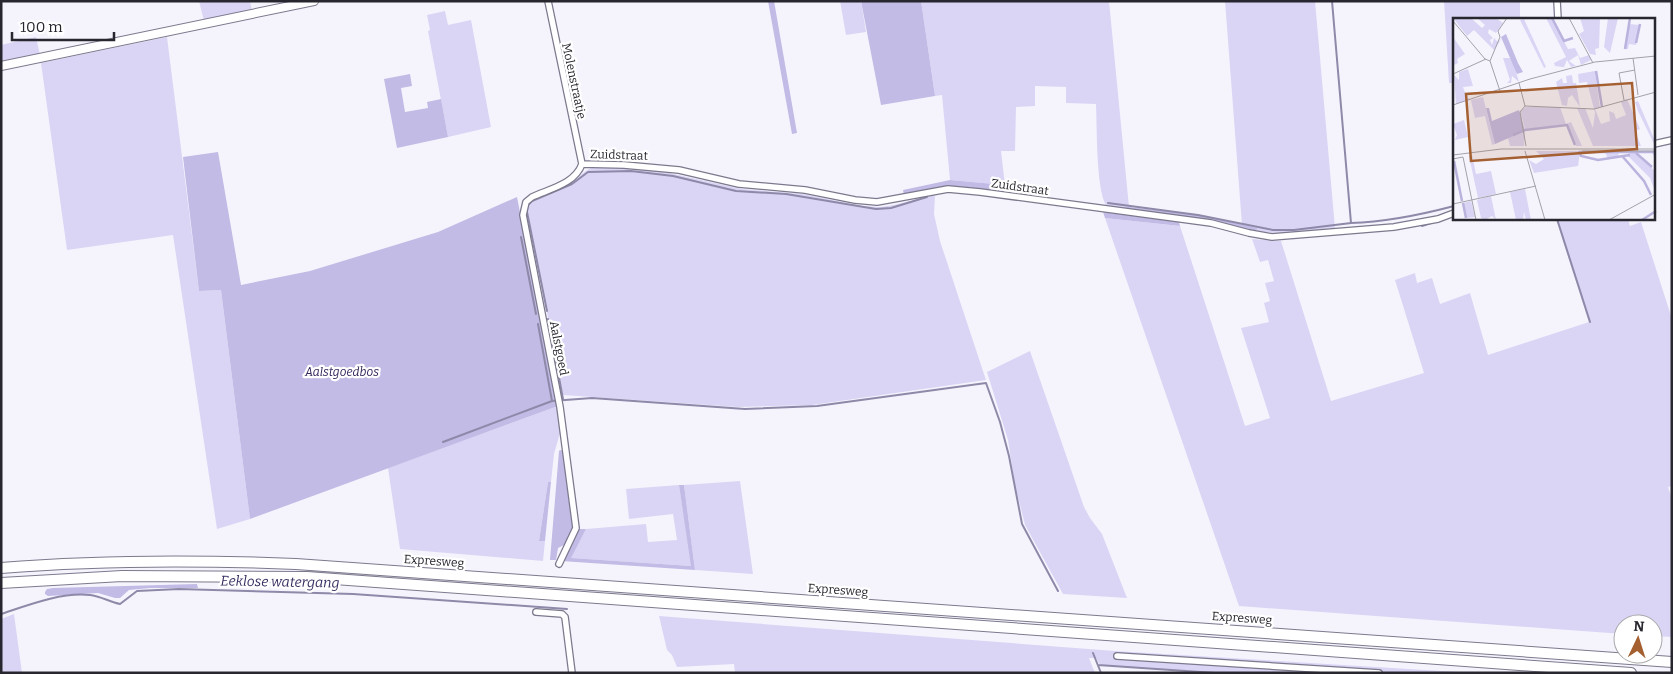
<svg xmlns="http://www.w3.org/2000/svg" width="1673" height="674" font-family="Bitter,serif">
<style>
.green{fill:#dad5f5}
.forest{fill:#c1bbe5}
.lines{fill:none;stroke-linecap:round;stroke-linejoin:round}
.stream{stroke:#8e89a8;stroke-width:2}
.street-casing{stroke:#7c798d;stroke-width:8}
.secondary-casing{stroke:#7c798d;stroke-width:10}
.highway-casing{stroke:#7c798d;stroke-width:12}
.street{stroke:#fff;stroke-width:5.5}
.secondary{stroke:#fff;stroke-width:8}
.highway{stroke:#fff;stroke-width:10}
.labels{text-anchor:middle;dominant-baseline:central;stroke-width:4.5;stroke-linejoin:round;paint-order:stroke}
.street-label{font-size:12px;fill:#28262e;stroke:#fff}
.park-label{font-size:12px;font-style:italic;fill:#33265a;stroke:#fff}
.water-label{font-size:14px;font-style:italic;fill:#392d61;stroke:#fff}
.inset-river{fill:none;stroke:#b9b3dd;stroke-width:2.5}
.inset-road{fill:none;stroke:#a3a2aa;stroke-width:1}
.view{fill:#a56032;fill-opacity:0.15;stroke:#a56032;stroke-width:2.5}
.inset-edge{fill:none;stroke:#28262e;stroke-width:2.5}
</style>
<rect width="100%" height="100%" fill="#f5f4fd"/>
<!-- green -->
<path class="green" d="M199,1H250L252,11L204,21Z
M840,1H861L866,32L846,35Z
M921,1H1109L1129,207L1115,208L1106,205C1096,189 1097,126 1096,104L1066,103V87L1035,86V106L1016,107L1015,151H1001L1005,185L950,180L942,95L935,96Z
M1225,1H1315L1335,228L1288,233L1256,232V228L1242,225Z
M1444,1H1520V19H1454V83H1449Z
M445,11L448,25L471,20L491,127L448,137L428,31L430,30L427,15Z
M36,37L40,55L1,63V45Z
M167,37L199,291L221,290L250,519L217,529L173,235L67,250L41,63Z
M594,167L660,171L742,189L803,194L862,206L880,207L894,205L935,195L934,214L940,241L986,380L812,405L738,407L563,395L527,209C531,196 553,193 564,187C576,182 582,171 594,167Z
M1105,218L1180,226L1245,426L1270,418L1241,328L1269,322L1264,303L1270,301L1265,283L1274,281L1268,260L1260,262L1252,239L1281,241L1331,401L1424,373L1395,280L1415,273L1417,283L1432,278L1440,304L1470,293L1488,355L1589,322L1556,219H1628L1630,226L1641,222L1672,319V486L1668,487L1672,499V637L1653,636V624H1623V634L1239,606Z
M1030,351L1084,507L1090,518L1102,534L1127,598L1063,594L1025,525L1015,485L1008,440L987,372Z
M558,406L560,433L554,454L551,482H548L539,541H545L543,561L400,549L388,468Z
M740,481L753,574L695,570L684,485Z
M679,485L692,566L570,558L586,529L646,524L648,542L677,540L673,514L629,519L626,489Z
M14,614L22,673H1V619Z
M659,616L1115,651L1474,673H1204L1100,665L1096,658H1089L1095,673H735L734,664L677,667L672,655L667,650Z"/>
<!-- forest -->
<path class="forest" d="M768,1H774L797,133L792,134Z
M861,1H921L935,96L881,105Z
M410,74L412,86L401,88L405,112L428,108L427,102L441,99L448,137L397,148L384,79Z
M218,152L241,285L310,271L438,232L517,197L558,406L250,519L221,290L199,291L183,157Z
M950,180L1005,185L1004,191L951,186L904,196L903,190Z
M1129,207L1201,215L1257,228L1256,232L1201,219L1115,208Z
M1103,212L1179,222L1180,226L1105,218Z
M560,450L564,451L573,528L566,544L558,548L556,560H550L559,451Z
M548,482H551L545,541H539Z
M679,485H684L695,570L561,561L571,547L578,529H586L571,558L691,566Z
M197,584L198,588H150L129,590L120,598H115L98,593L48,596L45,594V592L47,589L53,588Z"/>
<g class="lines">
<!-- stream -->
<path class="stream" d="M1332,1L1351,223C1386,222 1420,215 1454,206
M1108,203L1198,215L1273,230H1294L1351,223
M1557,219L1590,322
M1422,226L1431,223
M521,237L536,314
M547,311L527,212V206L532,201L572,184L588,172L631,171L673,176L736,191L786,194L876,209L891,208L927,197
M548,319L563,399
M538,324L552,401
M443,442L552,401L592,398L745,409L817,406L986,383L1000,422L1009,456L1022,524L1058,591
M1,614C28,605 61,592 90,595C100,596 110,602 120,604L137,591L179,589L353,594L567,609
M1093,653L1101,673
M1098,665L1215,673"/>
<defs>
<path id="street" d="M548,1L582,164
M1557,1L1558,19
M1654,144L1672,140
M582,164L624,165L679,170L739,184L805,190L855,200L877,202L948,189L980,192L1211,223L1249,233L1272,237L1394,227L1438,219L1454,213
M559,564L576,528L560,407L523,215L526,202L532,197C549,189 575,184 582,164
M536,612L562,614L565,617L572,673
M1117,656L1379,673"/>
<path id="secondary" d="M1,66L314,1"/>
<path id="highway" d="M1,568C99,560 198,560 296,564L1672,662
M1,583L122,576L307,577L1631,673"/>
</defs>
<!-- street casing -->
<use href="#street" class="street-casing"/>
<!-- secondary casing -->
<use href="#secondary" class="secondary-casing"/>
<!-- highway casing -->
<use href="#highway" class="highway-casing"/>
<!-- street -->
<use href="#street" class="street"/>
<!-- secondary -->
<use href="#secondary" class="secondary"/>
<!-- highway -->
<use href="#highway" class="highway"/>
</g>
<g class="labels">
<!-- street labels -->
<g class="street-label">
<text transform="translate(574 81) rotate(78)">Molenstraatje</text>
<text transform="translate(619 155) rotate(2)">Zuidstraat</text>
<text transform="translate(1020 187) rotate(8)">Zuidstraat</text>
<text transform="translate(559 348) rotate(79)">Aalstgoed</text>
<text transform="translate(434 561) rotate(4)">Expresweg</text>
<text transform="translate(838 590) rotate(4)">Expresweg</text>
<text transform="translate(1242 618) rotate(4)">Expresweg</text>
</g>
<!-- park labels -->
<g class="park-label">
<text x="342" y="372">Aalstgoedbos</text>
</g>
<!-- water labels -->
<g class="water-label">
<text transform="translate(280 582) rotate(1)">Eeklose watergang</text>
</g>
</g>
<!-- overview -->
<g transform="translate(1453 18)">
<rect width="202" height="202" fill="#f5f4fd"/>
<path d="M0,0H18L29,10L32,7L24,0H43L50,5L43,15L36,11L35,15L40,20L37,22L39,27L41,20L45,24L49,20L41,32L21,12L14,18ZM93,0H99L115,31L122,30L127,40L136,37L138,42L128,47L125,37L116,43L123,48L118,49L114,42L111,49L117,50L102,48L101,45L113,39ZM127,0H147L146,30L142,31L143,37L137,36L126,16L131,13ZM155,0H165L157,35L151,29ZM71,1L93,49L91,50L67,2ZM176,6L186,7L183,27L176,26L175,31H172ZM0,19L12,36L4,41L5,45L1,47ZM50,40H59L66,64L59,58L58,65H54L57,62ZM15,51L20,68L10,69L14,80L18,81L3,86L1,57L6,62V54ZM142,53L147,90L142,91L148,106L157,103L156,93L161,95L163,101L173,97L168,84L174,81L187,111L182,113L188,128H140L124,90H132L140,110L142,95L134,64L126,65L125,56ZM119,57L120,65H123L127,89L119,77L115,80L114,88L109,87L103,64L109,60L110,65H114L113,58ZM30,79L42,126L39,127L32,98L22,100L18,82ZM185,83L202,123V128L185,93L182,84ZM73,89H107L113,106L118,104L129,128H123L114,107L72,111L67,93ZM11,102L15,119L2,122L4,117L0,106ZM72,113L71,128H57L55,120ZM83,133H202V139L199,135H183L202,153V173L197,160L175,138L176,134H165L166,139L155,141L152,134H127L125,148L81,155L76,142L83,146L91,141ZM19,137L23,156L38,153L43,176L25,180L16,138ZM72,171L78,202H73L71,194L70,202H63L57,174ZM38,178L43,202L39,198L32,202L28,200L24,182ZM18,183L22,199L13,200L10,185Z" fill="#dad5f5"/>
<path d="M53,16L65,45L70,54L64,56L48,19ZM33,90H36L39,103L66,92L72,113L42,126Z" fill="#c1bbe5"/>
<path class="inset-river" d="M99,0L111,23L120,20M183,25L187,6M172,31L177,0M143,53L149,89M60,117L72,112L114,107L122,127M126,133L128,138L145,142L177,137M127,134H203M183,135L199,149M170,139L191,163L198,177M1,143L9,183M10,185L13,200M189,202L203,193"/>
<path class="inset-road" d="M116,0L140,45M0,3L32,41L37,43M180,40L185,77M37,43L47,19L45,13L54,0M37,43L47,73M0,56L33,41M66,65L72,88M171,82L166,55L182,52M0,87L77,61L142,44L203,38M72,88L141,91L203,74M72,88L67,94L73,128M72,133L92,202M129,133H203M0,137L48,131H203M0,141L10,139L23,202M0,186L83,168M84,202H150M156,202L203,176"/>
<path class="view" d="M179,65L184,131L18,143L13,76Z"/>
<rect width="202" height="202" class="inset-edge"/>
</g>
<!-- border -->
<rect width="1673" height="674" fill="none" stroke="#28262e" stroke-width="5"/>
<!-- north arrow -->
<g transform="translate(1638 639) rotate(4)"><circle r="24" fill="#ffffff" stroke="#a9a8ab"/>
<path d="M0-4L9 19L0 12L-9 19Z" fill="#a56032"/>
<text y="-8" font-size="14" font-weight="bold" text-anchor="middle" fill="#28262e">N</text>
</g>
<!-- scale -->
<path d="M12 32v8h102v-8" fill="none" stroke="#28262e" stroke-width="2.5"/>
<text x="20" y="32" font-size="15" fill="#28262e" stroke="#ffffff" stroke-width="4" paint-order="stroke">100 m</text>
</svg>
